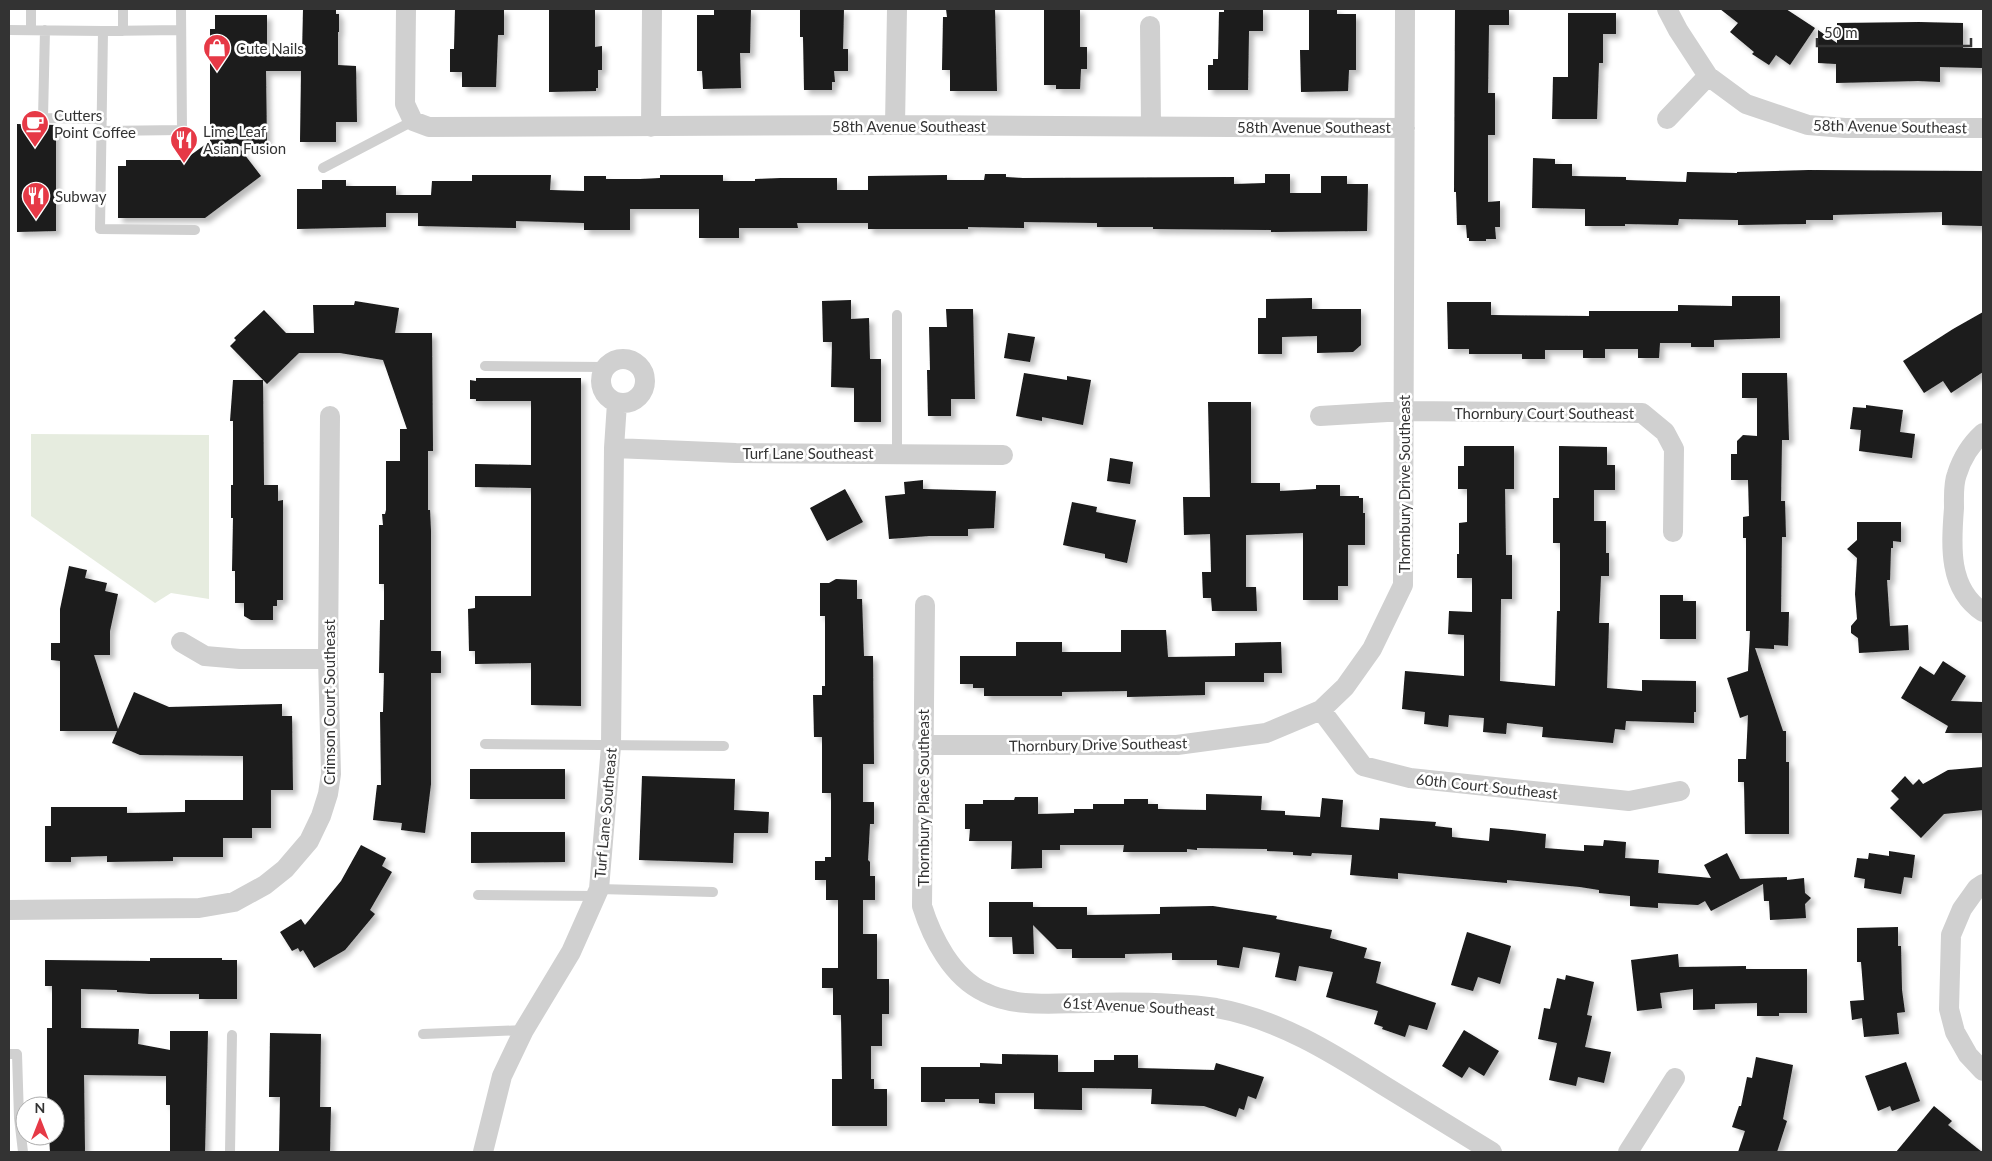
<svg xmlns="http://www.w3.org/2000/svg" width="1992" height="1161" font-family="Lato,sans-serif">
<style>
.green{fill:#e6ecdf}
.building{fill:#1a1a1a;filter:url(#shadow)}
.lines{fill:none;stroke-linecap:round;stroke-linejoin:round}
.lane{stroke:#d0d0d0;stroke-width:10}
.street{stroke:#d0d0d0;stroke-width:20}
.labels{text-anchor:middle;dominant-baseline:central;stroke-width:5;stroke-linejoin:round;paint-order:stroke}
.poi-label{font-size:15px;fill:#333;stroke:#fff;text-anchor:start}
.street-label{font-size:15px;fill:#333;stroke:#fff}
</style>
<defs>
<filter id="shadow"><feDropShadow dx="4.5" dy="4.5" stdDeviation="2.5" flood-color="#0004"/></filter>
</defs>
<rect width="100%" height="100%" fill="#fff"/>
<!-- green -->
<path class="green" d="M31,434L209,435V599L171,593L155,603L31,516Z"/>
<!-- building -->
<path class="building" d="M303,9H336V14H339V32H338V65L356,66L357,122H336V142H300L301,71H266L267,146H238L261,176L205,218H118V166H126V160H184L210,141V29H215V15H267V53L302,54Z
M455,9H504V35H498L496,87H462V72H450V49H454Z
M549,9H595V47L602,46V70H598V88H596V91L549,92Z
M714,9H751L750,53H740L741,88L703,89L702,71H697V15H714Z
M800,9H844L843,49H848V71H834L835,82H832V90H804L803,37H800Z
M946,9H995L997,91H950V70H942L943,17H947Z
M1044,9H1080V47H1087V69H1081L1080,89H1056V85H1044Z
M1224,9H1263V31H1249L1248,90H1208V65H1213V59H1218L1219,12H1224Z
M1309,9H1337V14H1356V70H1349L1348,91L1301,92L1300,50H1309Z
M1455,9H1509V25H1489L1488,93H1495V135H1488V202L1500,201V227H1495L1496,239H1486V241H1469V238H1467L1466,225H1457L1456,192H1454Z
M1720,9H1786L1815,28L1790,65L1776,55L1769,65L1752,54L1754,52L1730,32L1738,23Z
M1568,13H1616V34H1603V63H1599L1597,119H1552L1553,77H1568Z
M1919,22L1963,23V48H1983V68L1940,67V82L1918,81L1836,83V64L1818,63V30L1837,43V23Z
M17,124L56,125V231L17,232Z
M1533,158L1555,159V164H1572V176L1626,177V180L1686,182L1687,172L1737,173V172L1809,170L1983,171V226L1942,225V212L1833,215V220H1806V224L1738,225V220L1679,219L1678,225L1625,224V226H1585V209L1532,208Z
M985,174H1006V177L1023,178L1234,177V184L1265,183V174H1290V193H1321V176H1347V184H1368L1367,231L1271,232V230L1153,229V227H1097V223L1024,222V228L968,227V229H868V223H797L798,228H739V238H699V209H630V230H584V223L516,221V228L418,226V213H386V227L297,229V189H322V180H346V186H396V195H431L432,181H472V175H551L550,190L584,191V176H606V179H640L660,178V175H723V181H755V179L781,178H837V190H868V176L947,175V180H984Z
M1732,296H1780V338L1714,340V347H1691V343H1660L1659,358H1638V349H1605V358H1583V350H1545V359H1522V354H1469V349H1448L1447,302H1491V315L1589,316V311H1678V305L1732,306Z
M1312,298V309H1361V345L1353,352L1317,353V336L1282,337V354H1258V318H1266V299Z
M851,300V319L869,318L870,359H881V422H854V388L831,387L832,342H823L822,301Z
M355,301L399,308L395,333H432L433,451H428V510H430L431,531V651H441V673H431V784L425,833L401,830L402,823L373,820L377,785H381L380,712H383L384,673H379L380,620H384V584H379V525H383L382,514H385L386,510V461H400V429H407L383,360L340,353H299L267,384L230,346L236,340L234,338L264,310L286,333H314L313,305H354Z
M946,309H973L975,399H951V416H928L927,370H930L929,327H947Z
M1983,312V372L1951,393L1943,381L1924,393L1903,361L1953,329Z
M1008,333L1035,337L1030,362L1004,358Z
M1024,373L1067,380V376L1091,380L1083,425L1042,417V421L1016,416Z
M1742,373H1787L1789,440H1782L1781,501H1785L1786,537H1782L1781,612H1789L1788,646L1774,645V649L1755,648L1783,731H1786V762H1789V834H1745L1744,782H1738V759H1746L1748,715L1740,718L1727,678L1748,671L1750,631H1746V538H1743V517L1749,516L1748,480H1731V454H1737V441L1743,435L1757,436V398H1742Z
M476,378H581V706L531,705V663L475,664V651H469L468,609L475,608V596H531V488L475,487V464L531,465V401H476V399H470V380L476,381Z
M233,380H263L264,485H278V501L283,500V600H277V606H273V620H251L244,616V603H235V571H232L233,518H231V485H233V421H230Z
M1208,402H1251V483H1280V491L1316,489V485H1340V496H1359V498H1363V513H1365V545H1348V586H1338V600H1303V533L1246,535V587H1256L1257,611H1212L1211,598H1203L1202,572H1211L1210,534L1184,535L1183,497H1210Z
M1866,405L1903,410L1900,432L1915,434L1912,458L1859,451L1861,430L1850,429L1853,407L1866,408Z
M1464,446H1514V489H1505L1506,555H1512V599H1501L1500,681L1555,686L1557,611H1560V543H1553V498H1559V446L1607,447V465H1615V490H1594V521H1606V553H1609V576H1601L1599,623H1609L1607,688L1642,691V680L1696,681V712H1694V723L1626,721L1625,730L1615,729L1613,743L1542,737L1543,727L1507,723L1506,734L1483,732L1484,718L1449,715L1448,727L1424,724L1425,712L1402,709L1405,671L1464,676V635L1448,634L1449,611L1472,612V578H1457V554H1459V523L1467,522V489H1458V466H1464Z
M1110,458L1133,462L1130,484L1107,481Z
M923,480V489L996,491L994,528L968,529V536H929L889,539L885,496L905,494L904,482Z
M845,489L863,522L827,541L810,508Z
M1072,502L1097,507L1096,512L1136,520L1127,563L1105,558V554L1063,545Z
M1857,522H1901V542L1893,541V548H1891L1890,580H1887L1890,626L1908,625L1909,650L1859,653L1858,638L1851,633V626L1857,619L1855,594L1857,558L1847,549L1857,540Z
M69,566L87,570L85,578L107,583L105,591L118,594L110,631V655H94L118,729L134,692L169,707L282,704V716H292L293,790H271V828H252V838H223V857H173V861L107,862V856L71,857V862H45V826H51V807H127V813L185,812V800H243V756L140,755L112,743L117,731H60V661L51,660V643H60V609Z
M836,579L857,580V599H862L864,656H873L874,764H863V802H874V824H870L868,860L870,862V876H875V900H863V934H877V979H889V1014H882V1046H871V1079H874V1089H887V1126H832V1079H842L841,1015H833V988H822V968H838V900H826V880H815V861H825V857H831V793H822V737H814L813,695H822V686H825V616H820V583H829Z
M1660,595H1683V601H1696V639H1660Z
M1121,630H1166L1168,657L1235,656V643L1281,642L1282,673H1264V682H1205V695L1127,697V691L1062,692V696H984V688H973V684H960V656H1016V642H1062V652H1121Z
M1943,661L1966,676L1951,701L1983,702V733H1945L1948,726L1901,698L1920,666L1934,675Z
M1983,767V810L1944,814L1921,838L1890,808L1899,799L1891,791L1905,776L1913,785L1919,779L1923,784L1948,770Z
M470,769H565V799H470Z
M642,776L735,779L734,810L769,812L768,833H734L733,863L639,860Z
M1206,794L1262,796L1261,810L1285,811V815L1320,817L1322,798L1343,800L1341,827L1379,830L1380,818L1436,822L1435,826L1452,828V837L1489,841L1490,828L1512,830L1546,834L1545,848L1584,851V845L1603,846L1604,840L1626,842L1625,858L1659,860L1658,873L1711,878L1704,865L1727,853L1740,879L1787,877V880L1804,878L1805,893L1811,898L1805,904L1806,918L1770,920L1769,901H1764L1763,884L1711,911L1705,901L1698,905L1658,903V908L1630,906V896L1599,893V890L1580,887L1507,880V883L1398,873V879L1350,875L1352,855L1312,853L1311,856L1293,855V852L1267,851V849L1197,848V850L1187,849V852H1123L1124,845H1060V850H1042V868L1011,869L1012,841H969L970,829H965V804H983V800H1014L1015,797H1038V814L1074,813V809H1093V804H1124V799H1148V804H1158V809L1206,810Z
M471,832H565V862L471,863Z
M361,845L386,858L382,866L392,872L370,910L375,914L345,950L314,968L303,950L300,952L298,948L292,951L280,932L301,919L305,925L341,881Z
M1889,851L1915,855L1912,878L1904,877L1901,894L1864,888L1865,879L1854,877L1857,858L1868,859L1869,853L1889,856Z
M989,902H1033V907H1087V915L1160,914V907L1213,906L1277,916L1276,919L1332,930L1330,938L1367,948L1364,958L1381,962L1376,983L1436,1003L1427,1030L1409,1025L1405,1037L1382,1029L1383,1027L1374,1024L1378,1011L1326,997L1333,972L1299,966L1296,981L1275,977L1280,953L1243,947L1239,968L1217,965V960H1172V953L1125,954V958H1072V949H1057L1033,925L1034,954H1013L1012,937H989Z
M1898,927V946H1901L1902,990L1905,1012L1897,1013L1899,1034L1864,1037L1862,1018L1852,1020L1850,1001L1864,1000L1861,962H1857V928Z
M1467,932L1511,946L1500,984L1478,977L1473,991L1451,985Z
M1678,954L1679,967L1746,966V969H1807V1013H1779V1016H1757V1003L1715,1004V1009L1693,1010V989L1660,993L1662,1008L1637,1011L1631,960Z
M150,958H222V960H237V999H199V994H150L117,992V990L81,989V1028L139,1029L138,1044L170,1050V1031H208L205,1152H170V1105H166V1076L84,1075L85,1152H50L49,1136H55V1106H48L47,1092V1028H52V986H45V960L150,961Z
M1566,975L1594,982L1587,1015L1592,1016L1585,1047L1611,1052L1604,1083L1578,1077L1576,1086L1549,1080L1557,1043L1538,1039L1544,1008L1550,1009L1557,978L1565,980Z
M1464,1030L1499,1051L1484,1076L1469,1067L1462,1078L1442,1066Z
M270,1033L321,1034L320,1107H331L330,1152H279L280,1097H269Z
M1002,1054L1058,1055V1072H1094V1060H1114V1055H1138V1068L1214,1070L1216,1063L1264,1077L1256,1099L1248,1096L1244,1110L1239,1108L1236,1117L1204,1106L1151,1104L1152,1089L1082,1088V1110L1034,1109V1093H995V1104L979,1103V1099H945V1102H921V1067H980V1063L1002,1064Z
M1756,1057L1793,1065L1783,1119L1787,1121L1777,1152H1738L1745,1131L1732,1127L1739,1106H1741L1747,1077L1752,1078Z
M1906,1062L1920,1101L1892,1111L1890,1106L1878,1111L1865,1076Z
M1934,1106L1952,1121L1948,1125L1982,1152H1896Z"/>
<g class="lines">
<!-- lane -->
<path class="lane" d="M31,9V30
M123,9V31
M9,30L103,31L100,229L195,230
M45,30L43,118L102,119
M103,31L181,30
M101,131L182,130L181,9
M323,168L413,121
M485,366L605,367
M897,454V315
M485,744L724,746
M599,889L713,892
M478,895L595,896
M423,1034L524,1030
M9,1054H17L19,1118L23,1152
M230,1152L232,1035"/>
<!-- street -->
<path class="street" d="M406,9L405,104L413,121L429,127L895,125L1405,128
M1667,9L1678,30L1708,76L1746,104L1808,125L1845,128H1983
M1150,26L1151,126
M1667,119L1708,76
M895,125L897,9
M651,127L652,9
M601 381a22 22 0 1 1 44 0a22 22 0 1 1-44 0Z
M1320,416L1404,411L1642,413L1665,432L1674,449L1673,532
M1983,433C1971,444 1962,458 1957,474C1953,484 1954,497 1954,508C1951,546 1948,589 1983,612
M614,448L736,453L1003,455
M925,605L922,906C932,938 952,977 984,992C1015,1008 1054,1003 1088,1003C1130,1002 1174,1002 1216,1008C1278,1019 1331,1052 1383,1085C1419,1107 1456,1130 1492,1152
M181,642L205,656L240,659H328
M1321,710L1363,766L1410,778L1629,801L1680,791
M922,745H1177L1266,733L1321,710L1345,687L1372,649L1403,585L1405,9
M1983,884L1977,888L1962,909L1951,935L1949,1009L1955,1032L1968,1055L1983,1071
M9,910L199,908L234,902L265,885L285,869L309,841L321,816L328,794L331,774L328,659L330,416
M483,1152L502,1076L524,1030L571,952L599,889L611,746L614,448L617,403
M1628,1152L1675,1078"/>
</g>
<!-- icons -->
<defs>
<symbol id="shop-pin" viewBox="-11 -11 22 30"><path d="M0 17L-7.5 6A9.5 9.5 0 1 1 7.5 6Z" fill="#e63946" stroke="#fff"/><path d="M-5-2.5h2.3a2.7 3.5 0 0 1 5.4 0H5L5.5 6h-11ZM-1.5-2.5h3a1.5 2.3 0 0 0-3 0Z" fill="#fff"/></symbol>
<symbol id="cafe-pin" viewBox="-11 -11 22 30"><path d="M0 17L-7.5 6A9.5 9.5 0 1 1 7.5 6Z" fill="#e63946" stroke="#fff"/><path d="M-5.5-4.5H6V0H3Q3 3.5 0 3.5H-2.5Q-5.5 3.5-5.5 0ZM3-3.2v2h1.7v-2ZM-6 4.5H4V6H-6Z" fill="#fff"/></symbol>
<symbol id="restaurant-pin" viewBox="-11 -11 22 30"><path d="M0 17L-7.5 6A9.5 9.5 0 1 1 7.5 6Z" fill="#e63946" stroke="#fff"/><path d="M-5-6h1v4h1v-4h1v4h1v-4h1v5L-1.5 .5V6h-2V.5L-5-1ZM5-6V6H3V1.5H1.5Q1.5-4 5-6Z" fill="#fff"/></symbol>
</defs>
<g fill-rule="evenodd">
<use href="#shop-pin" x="201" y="32" width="32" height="43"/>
<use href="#cafe-pin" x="19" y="108" width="32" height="43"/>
<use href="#restaurant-pin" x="168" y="124" width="32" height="43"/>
<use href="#restaurant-pin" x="20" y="180" width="32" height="43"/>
</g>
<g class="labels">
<!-- poi labels -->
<g class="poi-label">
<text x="236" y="48">Cute Nails</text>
<text x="54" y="115">Cutters<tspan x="54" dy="17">Point Coffee</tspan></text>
<text x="203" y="131">Lime Leaf<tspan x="203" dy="17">Asian Fusion</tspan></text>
<text x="55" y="196">Subway</text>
</g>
<!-- street labels -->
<g class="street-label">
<text x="909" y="126">58th Avenue Southeast</text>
<text transform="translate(1890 126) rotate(1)">58th Avenue Southeast</text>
<text x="1314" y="127">58th Avenue Southeast</text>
<text x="1544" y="413">Thornbury Court Southeast</text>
<text x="808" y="453">Turf Lane Southeast</text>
<text transform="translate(1404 484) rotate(-90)">Thornbury Drive Southeast</text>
<text transform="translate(329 702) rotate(-90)">Crimson Court Southeast</text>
<text transform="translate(1098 744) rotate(-1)">Thornbury Drive Southeast</text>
<text transform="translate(1487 786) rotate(6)">60th Court Southeast</text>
<text transform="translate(923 798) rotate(-90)">Thornbury Place Southeast</text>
<text transform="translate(605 813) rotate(-85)">Turf Lane Southeast</text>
<text transform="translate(1139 1006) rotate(3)">61st Avenue Southeast</text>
</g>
</g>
<!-- border -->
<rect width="1992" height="1161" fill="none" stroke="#333333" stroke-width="20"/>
<!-- north arrow -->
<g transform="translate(40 1121)"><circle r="24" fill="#ffffff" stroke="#adadad"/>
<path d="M0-4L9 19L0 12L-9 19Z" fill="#e63946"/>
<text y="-8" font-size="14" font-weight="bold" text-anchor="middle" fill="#333333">N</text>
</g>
<!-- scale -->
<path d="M1817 38v8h154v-8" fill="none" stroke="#333333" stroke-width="2.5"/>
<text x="1824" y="38" font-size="15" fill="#333333" stroke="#ffffff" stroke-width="4" paint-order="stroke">50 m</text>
</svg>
